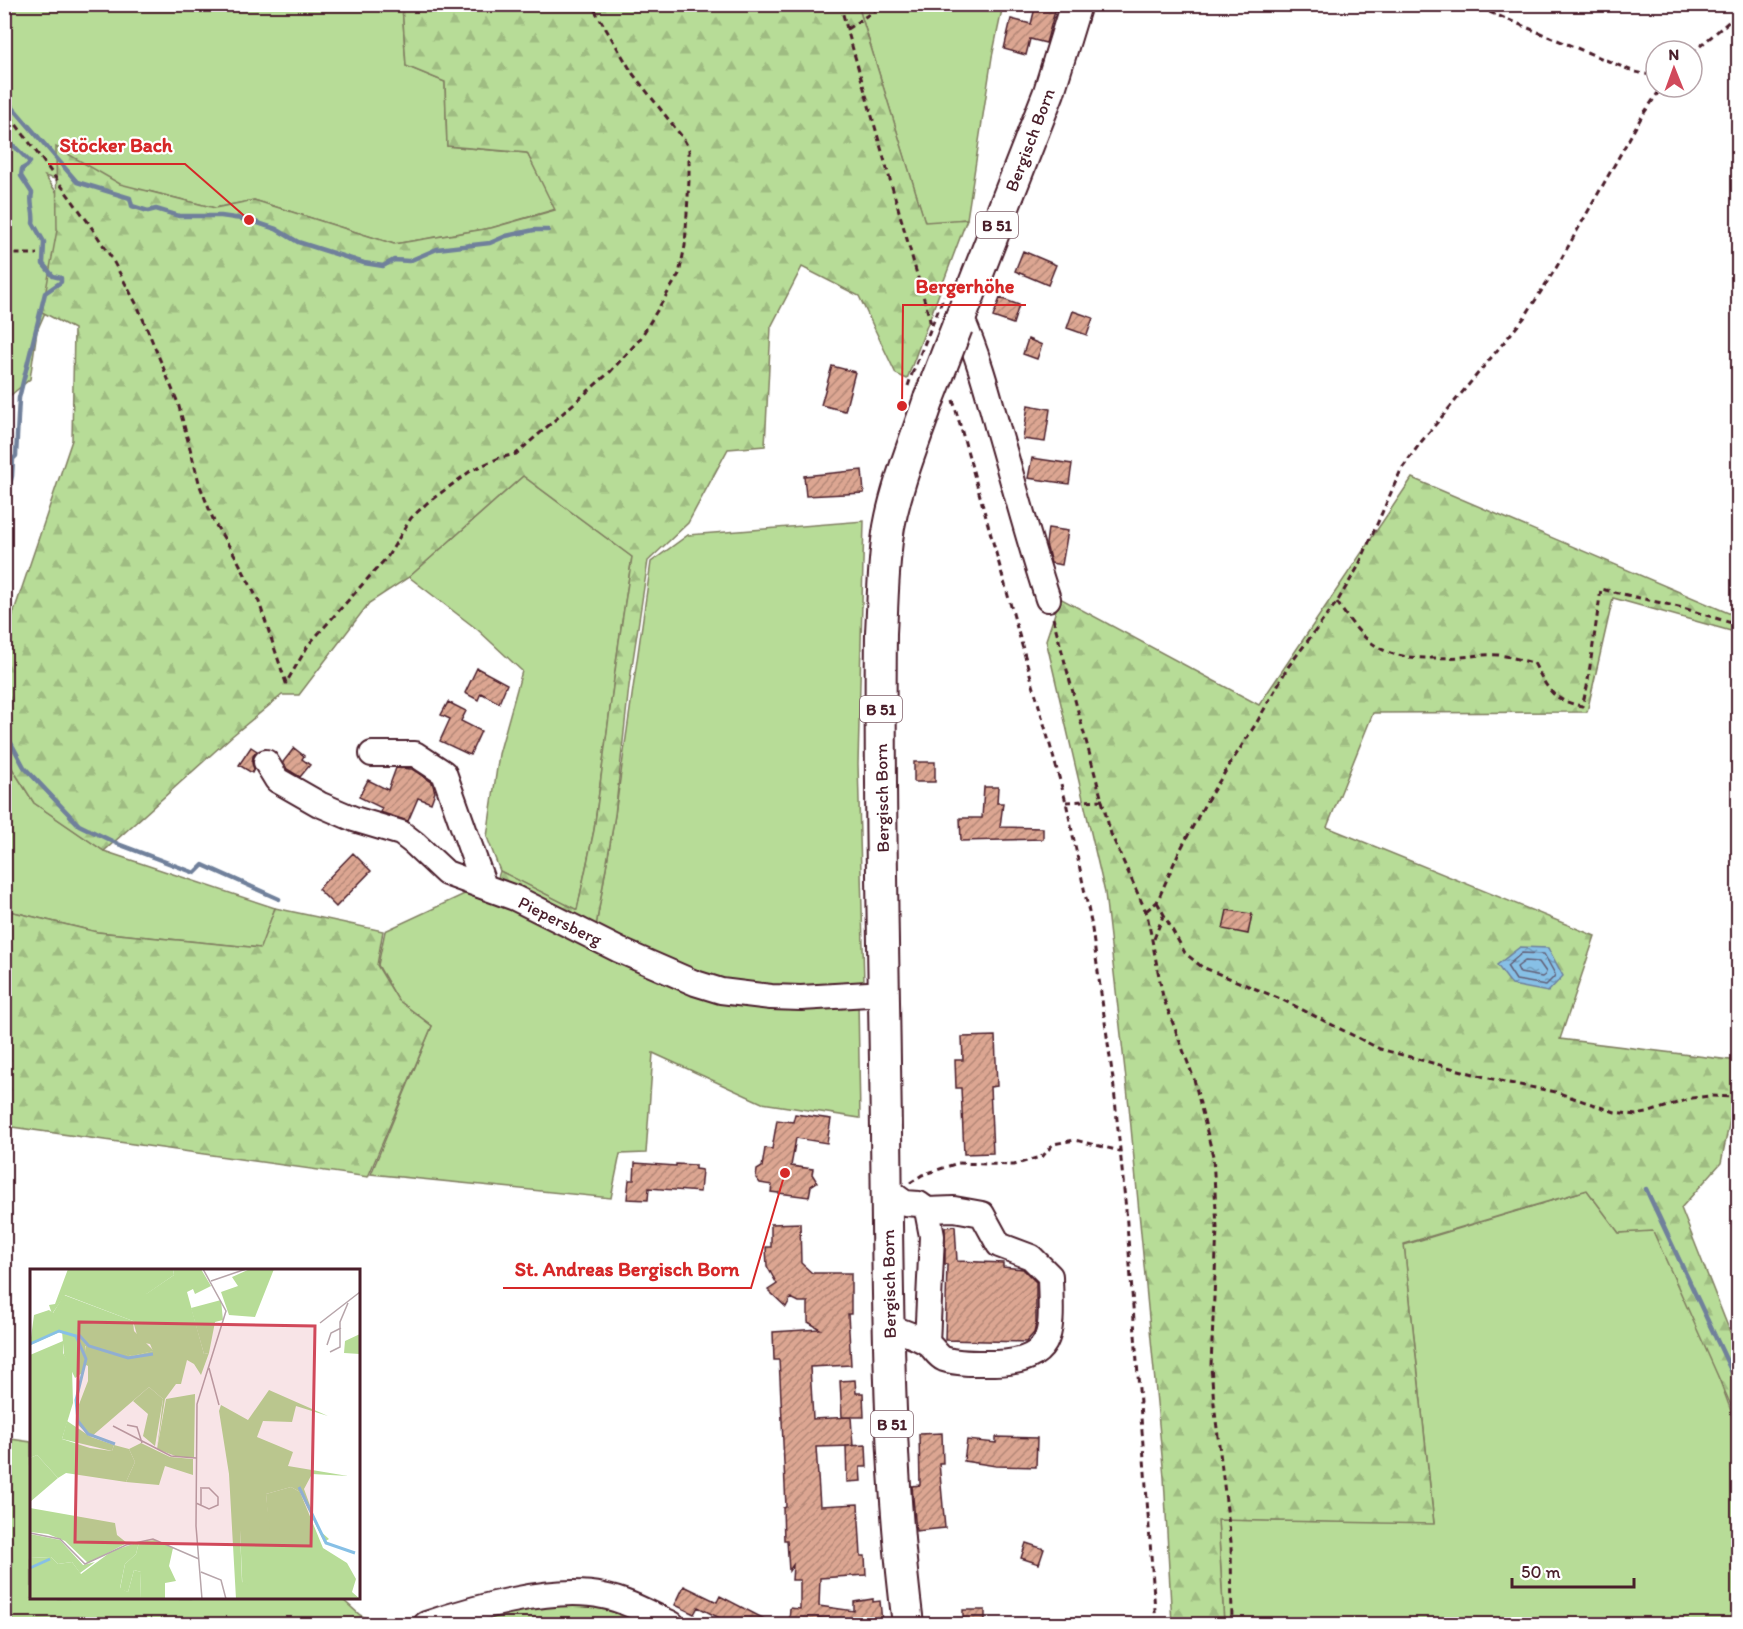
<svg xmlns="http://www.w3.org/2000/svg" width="1743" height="1629" font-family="Itim,sans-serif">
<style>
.green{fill:#b7dc97;stroke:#807e61;stroke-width:1.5}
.forest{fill:url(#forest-firs);stroke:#807e61;stroke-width:1.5}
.water{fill:url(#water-ripples);stroke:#6f809b;stroke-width:1.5}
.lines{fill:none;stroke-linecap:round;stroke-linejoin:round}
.shore{stroke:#625f76;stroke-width:1.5}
.stream{stroke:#6f809b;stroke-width:4.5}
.building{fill:url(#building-hatch);stroke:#4a1f2b;stroke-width:1.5}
.minor-casing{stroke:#4a1f2b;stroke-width:28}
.major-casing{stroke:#4a1f2b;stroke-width:34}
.path{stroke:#4a1f2b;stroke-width:3;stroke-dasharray:6 4.5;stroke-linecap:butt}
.minor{stroke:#fff;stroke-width:24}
.major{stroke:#fff;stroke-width:30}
.major-bridge-casing{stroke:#4a1f2b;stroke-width:34;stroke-linecap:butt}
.path-bridge{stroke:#4a1f2b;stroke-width:3;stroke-dasharray:6 4.5;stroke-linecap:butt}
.major-bridge{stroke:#fff;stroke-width:30}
.labels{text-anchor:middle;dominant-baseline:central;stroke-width:4.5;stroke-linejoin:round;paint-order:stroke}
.shield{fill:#fff;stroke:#80626b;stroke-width:1.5}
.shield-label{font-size:16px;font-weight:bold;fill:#4a1f2b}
.street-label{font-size:18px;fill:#4a1f2b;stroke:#fff}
.inset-river{fill:none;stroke:#87c0e6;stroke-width:3}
.inset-road{fill:none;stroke:#b7a5aa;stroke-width:1.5}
.view{fill:#d1495b;fill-opacity:0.15;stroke:#d1495b;stroke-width:3}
.inset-edge{fill:none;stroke:#4a1f2b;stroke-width:3}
.leader{fill:none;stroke:#d62828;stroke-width:2}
.callout-dot{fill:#d62828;stroke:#fff;stroke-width:2}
.callout-label{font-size:20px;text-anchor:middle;font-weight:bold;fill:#d62828;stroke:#fff;stroke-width:4.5;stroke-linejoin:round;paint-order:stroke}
</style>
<defs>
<pattern id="forest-firs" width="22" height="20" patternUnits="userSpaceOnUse" patternTransform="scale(1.5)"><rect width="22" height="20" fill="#b7dc97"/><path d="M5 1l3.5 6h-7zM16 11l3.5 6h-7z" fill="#9fbc82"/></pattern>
<pattern id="water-ripples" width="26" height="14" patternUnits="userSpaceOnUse" patternTransform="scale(1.5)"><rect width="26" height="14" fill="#87c0e6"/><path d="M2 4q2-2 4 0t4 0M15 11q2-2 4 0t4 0" fill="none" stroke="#709bbb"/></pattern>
<pattern id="building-hatch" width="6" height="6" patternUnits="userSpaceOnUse" patternTransform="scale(1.5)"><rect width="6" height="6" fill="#dca692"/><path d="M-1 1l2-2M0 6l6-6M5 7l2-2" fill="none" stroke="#b48777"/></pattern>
</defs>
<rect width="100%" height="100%" fill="#fff"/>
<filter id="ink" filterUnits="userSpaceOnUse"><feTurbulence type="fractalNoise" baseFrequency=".0167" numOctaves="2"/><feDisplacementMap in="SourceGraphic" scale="12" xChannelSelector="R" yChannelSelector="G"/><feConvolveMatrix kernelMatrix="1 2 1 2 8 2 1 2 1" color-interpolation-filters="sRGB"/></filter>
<g filter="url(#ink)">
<!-- green -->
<path class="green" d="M5,5H402L406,66L445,82L447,146L527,153L556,209L491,228L394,244L254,200L215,208L148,191L143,205L45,176L77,221L62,274L37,331L30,379L5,400Z
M858,5H1003L992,57L967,219L925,223Z
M523,476L632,557L619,641L594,830L577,910L500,871L487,837L499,754L522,671L478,630L409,577Z
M864,521L858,764L864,982L800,992L721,983L595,932L615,815L651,562L688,535Z
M5,764L10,765L34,803L104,851L275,908L261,948L97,932L5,910Z
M473,890L692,988L858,1001L860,1118L762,1103L653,1053L646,1153L620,1154L611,1198L371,1174L432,1026L398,1000L378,965L385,931Z
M1587,1190L1619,1233L1653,1230L1716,1370L1738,1430V1624H1224L1218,1520L1434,1523L1404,1245Z
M4,1438L31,1442L32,1598H341L360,1615L379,1624H5Z
M587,1603L612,1608L652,1624H473L475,1619L549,1604Z"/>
<!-- forest -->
<path class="forest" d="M402,5H858L925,222L967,219L907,379L896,374L859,296L802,267L771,327L765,446L728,449L688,523L648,561L629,686L615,815L595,932L496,884L500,871L577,910L594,830L619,641L632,557L523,476L409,577L369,603L299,695H282L232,736L104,851L34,803L10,765L5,753L4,649L8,629L72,440L74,329L42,312L57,230L56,147L120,184L215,208L254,200L394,244L491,228L555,210L527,153L447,146L445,82L406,66Z
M1412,478L1738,617V633L1613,598L1587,712L1373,713L1327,827L1595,936L1560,1039L1738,1061V1091H1736L1721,1163L1681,1208L1738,1352V1421L1653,1231L1619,1233L1587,1190L1404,1244L1434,1524L1218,1520L1224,1624H1172L1164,1477L1129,1106L1105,893L1046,640L1060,598L1259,705Z
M275,908L383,931L377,965L398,1000L432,1026L368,1177L5,1126V910L97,932L260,948Z"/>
<!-- water -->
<path class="water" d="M1520,947L1548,948L1563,976L1548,992L1512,985L1497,965Z"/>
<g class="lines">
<!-- shore -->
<path class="shore" d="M1522,953L1544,954L1555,974L1554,977L1546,985L1516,980L1507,966Z
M1525,961L1539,962L1546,972L1545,975L1542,977L1520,973L1517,967Z"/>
<!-- stream -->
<path class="stream" d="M5,103L8,102L77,182L130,198L132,206L148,211L156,209L179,216H221L249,220L276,229L298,242L364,263L383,266L394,260L409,261L437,249L490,243L506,236L534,230H548
M4,136L30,162L27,166L22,169L21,176L32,193C29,203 35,213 33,223L44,242L43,264L53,276L61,278V282L45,293L19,398L16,456L13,459L12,476L4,508
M4,730L24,767L79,825L118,844L195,873L203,865L279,899
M1646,1189L1738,1385"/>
</g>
<!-- building -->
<path class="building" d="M1036,4H1057L1046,43L1030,39L1026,55L1004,49L1011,19L1031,24Z
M1023,251L1056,265L1048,285L1015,271Z
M1000,298L1019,305L1013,324L993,317Z
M1073,311L1093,318L1087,335L1067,328Z
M1028,339L1042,345L1037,359L1023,354Z
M832,366L855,372L845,411L821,405Z
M1028,405L1050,409L1045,442L1023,439Z
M1032,458L1072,464L1069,484L1028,478Z
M862,470L864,493L806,496L804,476Z
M1048,528L1068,531L1062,565L1051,563L1046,544Z
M477,668L507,684L499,703L481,693L478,700L465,693Z
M448,702L466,711L461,721L481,731L470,755L440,741L450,719L441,715Z
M251,747L257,751L253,756L252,763L254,769L252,773L239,765Z
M294,748L304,756L302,759L310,765L300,777L287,769L283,762Z
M914,762H935V782H914Z
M396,768L412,769L432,782L435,792L431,803L418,798L408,821L380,812L382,808L359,797L368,780L388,790Z
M984,787H998L997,803H1003L1000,827L1043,828V839L961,841L960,818H982Z
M353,853L371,871L336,907L318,889Z
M1227,910L1252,914L1248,934L1223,929Z
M995,1036L997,1086L990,1087L993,1153L964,1154L961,1088H956L955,1060H963L962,1037Z
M795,1114L831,1119L827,1143L796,1138L791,1166L813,1169L812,1174L817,1182L811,1186L809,1197L771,1192L772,1185L760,1183L756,1178L757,1170L762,1167L765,1148L772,1149L777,1120L793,1122Z
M635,1163L676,1166V1164L695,1165V1169L702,1170L700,1192L649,1188L648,1200L627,1199L629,1180H634Z
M800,1223L801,1263L812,1273H851V1314H848L851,1365L810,1367L813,1419L851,1417L853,1446L816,1447L820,1506L858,1504L861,1556H865L866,1575L820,1578L819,1606L854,1611V1602L873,1599V1602L880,1601L882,1622L853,1624L819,1618L818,1623L789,1621L790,1608L800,1609V1580H792L793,1565L789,1571L787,1540H784L783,1508L786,1507L780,1378L779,1360H774L773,1332L820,1329L808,1322V1302H799L791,1298L786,1307L768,1290L777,1284L767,1266L766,1247H771V1224Z
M955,1226L957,1261L1003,1263V1267L1023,1269L1036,1282V1324L1034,1333L1026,1342L945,1340L947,1264H945V1227Z
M855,1380L856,1393H863L864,1417H842L840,1381Z
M942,1433L943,1463H939L945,1528L916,1531L912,1486L920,1485L919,1434Z
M996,1437L1037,1438L1036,1467L996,1466L964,1461L967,1440L996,1443Z
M866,1445L867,1467H860L861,1481L847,1482L846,1446Z
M1026,1543L1044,1549L1039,1564L1021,1558Z
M684,1586L717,1602L720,1596L774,1624H731L698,1607L694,1614L675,1605Z
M963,1610H985V1624H963Z"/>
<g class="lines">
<defs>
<path id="minor" d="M961,317C977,352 987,389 997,426C1014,484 1029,542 1048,599
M372,754H415L444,773L484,886
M266,762L277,780L319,804L354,819L401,833L414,843L446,873L515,898L619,950L695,983L721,991L771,997L801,998L885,993
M887,1190L905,1203L919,1204L927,1210L932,1236L927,1343
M889,1326C901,1332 917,1336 927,1343C934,1348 937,1356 944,1359C958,1364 980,1363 995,1363C1059,1361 1051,1328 1050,1276L1031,1257L999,1245L982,1214L954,1209L927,1210
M426,1624C473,1608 554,1585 603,1596C628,1601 650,1614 672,1624"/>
<path id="major" d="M957,327L1049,92L1076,4
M908,1624C887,1461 888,1296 886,1131C884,965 879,799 881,633C883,597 883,562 889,527C897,483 915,441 929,399"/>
</defs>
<!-- minor casing -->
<use href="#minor" class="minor-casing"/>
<!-- major casing -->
<use href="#major" class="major-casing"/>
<!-- path -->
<path class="path" d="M840,4L932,327
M1470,4L1635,72L1656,76
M847,29L884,4
M1692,53L1738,14
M4,108L88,222L111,257L138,307L178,403L200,486L215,524L236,557L259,602L286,683L309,644L388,556L411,518L427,503L472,470L499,458L516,454L611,371L640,339L679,274L685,246L689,180V149L683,138L633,74L591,4
M4,254H37
M908,386L912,374
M953,400L1066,802L1091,922L1113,1079L1126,1210L1156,1624
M1337,602C1374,660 1397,660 1461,657C1473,656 1486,654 1498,655C1510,656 1523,661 1534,663C1548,689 1551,700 1582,706L1587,687L1601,589L1683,608L1738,625
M1053,618L1111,834L1147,914L1163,997L1194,1079L1213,1156L1217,1228L1211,1366L1214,1404L1231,1542L1232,1624
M1066,802L1103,800
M1157,902L1185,953L1202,967L1283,1000L1380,1049L1504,1082L1556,1092L1615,1112L1636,1115L1647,1113L1692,1098L1710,1096L1738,1097
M1146,911L1157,902L1178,854L1206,802L1257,722L1288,667L1337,602L1358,567L1401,470L1421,442L1524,318L1556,268L1642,116L1662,87
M1154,939L1163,916
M910,1183L922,1175L958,1163L1014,1165L1043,1156L1053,1144L1075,1140L1120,1151"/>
<!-- minor -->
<use href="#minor" class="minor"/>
<!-- major -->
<use href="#major" class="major"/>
<defs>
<path id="major-bridge" d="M929,399L957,327"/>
</defs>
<!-- major-bridge casing -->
<use href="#major-bridge" class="major-bridge-casing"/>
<!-- path-bridge -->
<path class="path-bridge" d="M912,374L944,296"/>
<!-- major-bridge -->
<use href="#major-bridge" class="major-bridge"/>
</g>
</g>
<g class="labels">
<!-- shield labels -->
<g class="shield">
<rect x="976" y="212" width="42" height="26" rx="4.5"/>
<rect x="860" y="696" width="42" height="26" rx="4.5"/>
<rect x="871" y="1411" width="42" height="26" rx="4.5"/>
</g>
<g class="shield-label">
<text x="997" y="225">B 51</text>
<text x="881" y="709">B 51</text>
<text x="892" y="1424">B 51</text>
</g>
<!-- street labels -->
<g class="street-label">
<text transform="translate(1030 140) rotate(-69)">Bergisch Born</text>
<text transform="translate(882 798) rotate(-91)">Bergisch Born</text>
<text transform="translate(560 921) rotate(26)">Piepersberg</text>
<text transform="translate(889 1284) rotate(-91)">Bergisch Born</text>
</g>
</g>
<!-- overview -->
<g transform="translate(30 1269)">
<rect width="330" height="330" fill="#fff"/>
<path d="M116,0H143L144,6L115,26ZM220,0H244L225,48L199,46L191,23L208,17L202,8ZM34,26L103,52L104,62L124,82L102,87L55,77L57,90L52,104L45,109L34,86L32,62L0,76L4,46L19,41L23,44ZM191,31L193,51L185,53L179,84L174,85L161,39ZM330,65V85L314,84L315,72ZM119,118L133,130L125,177L113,167L118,145L103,132ZM165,125L164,188H148L127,180L136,130ZM37,152L61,168L84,176L82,182L32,170ZM111,174L140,188L163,190V206L135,197L129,216L96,213L105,193L99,180ZM7,186L28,209L0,233V189ZM261,218L270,223L293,279L317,294L326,310L322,323L330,330H213L210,261L239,262L236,225ZM0,239L85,254L87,266L97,274L58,294L35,272L18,265L0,263ZM0,265L30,271L53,296L65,293L50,304L42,293L28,295L21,288L0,289ZM125,271L143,279L139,297L146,312L135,314V330H110L111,303L104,301L98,323L90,320L95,295L106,285L109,273Z" fill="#b7dc97"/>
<path d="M38,0H116V25L144,6L143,0H171L181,17L165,25L163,20L157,23L174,85L179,84L171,106L164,95L157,91L151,115H146L135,130L127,180L133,130L119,118L61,168L48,156V138L58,112V97L54,95L56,73L102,87L123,82L120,75L109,73L103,52L35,26L22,45L19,36L25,35ZM33,72V84L42,99L43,134L32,170L60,179L82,182L84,176L99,180L105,193L96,213L36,204L28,209L7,186L0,189V86ZM239,121L298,147L266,137L262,153L233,152L227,168L263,183L258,197L318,207L282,205L274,220L289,261L299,270L294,273L270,223L261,218L236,225L240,262H210L212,313L218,316L213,321V330H206L199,205L189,142L191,136L218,151ZM109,273L106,285L95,295L90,319L98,323L104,301L111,303L110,330H0V289L21,288L28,295L42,293L51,305L82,282Z" fill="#b7dc97"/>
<path class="inset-river" d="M49,66L59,77L98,89L123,85M0,75L29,62L46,67L56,90L46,131L48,152L58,165L85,175M269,218L296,274L325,284M0,299L20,290"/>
<path class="inset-road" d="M181,12L216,0M290,54L330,23M297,76L301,64L311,59M300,83L310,78V53L318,34M179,99L189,136M97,156L107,158L112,174M83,157L141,187L166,189M171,218V237M166,234L179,240L188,236V228L179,219H172M0,264L30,270L55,295L96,276L123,270L169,290M171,303L191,311L196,330M172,330L166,257L167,135L196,42L173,0"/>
<path class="view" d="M49,53L285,57L281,277L45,273Z"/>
<rect width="330" height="330" class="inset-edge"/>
</g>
<!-- callouts -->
<path class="leader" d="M249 220L185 164H48M902 406L903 305H1026M785 1173L751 1288H503"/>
<g class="callout-dot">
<circle cx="249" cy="220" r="6"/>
<circle cx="902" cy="406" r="6"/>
<circle cx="785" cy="1173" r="6"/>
</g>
<g class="callout-label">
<text x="116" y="152">Stöcker Bach</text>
<text x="965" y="293">Bergerhöhe</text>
<text x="627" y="1276">St. Andreas Bergisch Born</text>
</g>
<!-- margin -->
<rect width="1743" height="1629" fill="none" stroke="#fff" stroke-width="24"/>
<rect x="12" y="12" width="1719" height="1605" fill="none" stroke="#4a1f2b" stroke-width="2" filter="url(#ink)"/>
<!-- north arrow -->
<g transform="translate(1674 69) rotate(359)"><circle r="28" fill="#ffffff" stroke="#b7a5aa" stroke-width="1.5"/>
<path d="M0-4.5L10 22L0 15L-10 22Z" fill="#d1495b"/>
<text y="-9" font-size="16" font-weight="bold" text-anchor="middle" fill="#4a1f2b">N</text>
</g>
<!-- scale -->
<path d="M1512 1578v9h122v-9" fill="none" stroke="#4a1f2b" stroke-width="3"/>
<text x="1521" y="1578" font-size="18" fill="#4a1f2b" stroke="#ffffff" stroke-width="4.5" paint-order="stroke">50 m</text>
</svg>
